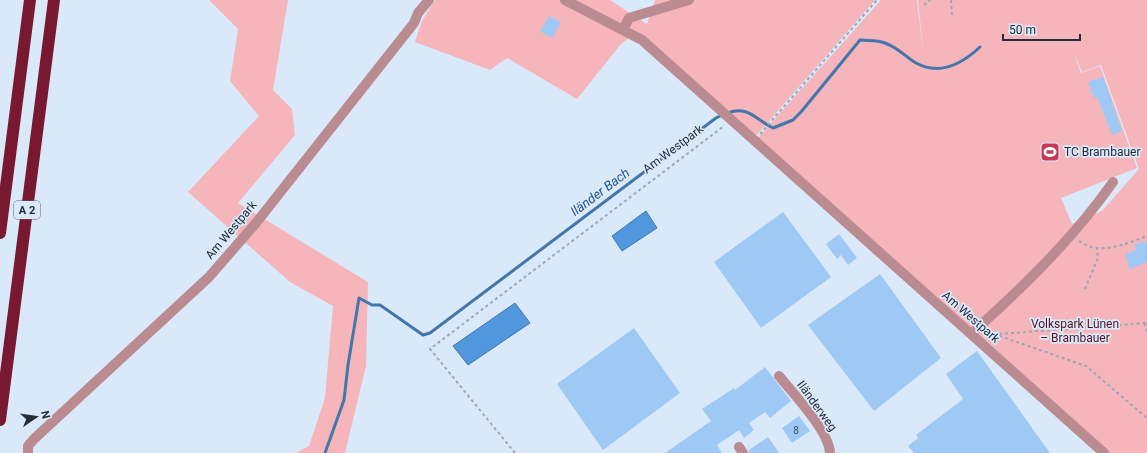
<svg xmlns="http://www.w3.org/2000/svg" width="1147" height="453" font-family="Roboto,sans-serif">
<style>
.green{fill:#f5b5bb;fill-rule:evenodd}
.water{fill:#5097de;stroke:#4377ac}
.lines{fill:none;stroke-linecap:round;stroke-linejoin:round}
.stream{stroke:#4377ac;stroke-width:3}
.building{fill:#9fc9f5}
.path{stroke:#9aa7b6;stroke-width:2;stroke-dasharray:3 3;stroke-linecap:butt}
.minor{stroke:#ba8b90;stroke-width:10}
.highway{stroke:#781931;stroke-width:12}
.labels{text-anchor:middle;dominant-baseline:central;stroke-width:3.5;stroke-linejoin:round;paint-order:stroke}
.number-label{font-size:10px;fill:#435467}
.shield{fill:#dae9fa;stroke:#5b6572;stroke-width:1}
.shield-label{font-size:11px;font-weight:bold;fill:#242d38}
.street-label{font-size:12px;fill:#242d38;stroke:#dae9fa}
.poi-label{font-size:12px;fill:#242d38;stroke:#dae9fa;text-anchor:start}
.park-label{font-size:12px;fill:#541322;stroke:#dae9fa}
.water-label{font-size:13px;font-style:italic;fill:#225383;stroke:#dae9fa}
</style>
<rect width="100%" height="100%" fill="#dae9fa"/>
<!-- green -->
<path class="green" d="M209,0H288L273,90L292,109L295,135L238,203L368,282L366,366L345,453H296L309,446L325,398L333,306L290,282L188,192L259,116L230,81L238,29Z
M435,0H610L647,24L655,0H875L754,138L637,32L621,44L577,99L507,58L490,70L415,42L422,21Z
M881,0H917L924,59L918,0H1147V453H1104L756,140ZM1074,53L1082,72L1101,65L1139,169L1102,211L1072,224L1061,198L1137,168L1100,66L1081,73Z"/>
<!-- water -->
<path class="water" d="M646,211L657,228L622,251L612,236Z
M515,303L530,323L468,365L453,346Z"/>
<g class="lines">
<!-- stream -->
<path class="stream" d="M728,113C748,105 756,120 773,128L793,120L801,112L860,40C869,41 876,40 885,43C897,47 906,57 916,63C940,76 963,63 980,47
M325,453L344,400L348,365L359,298L372,305H380L423,335L430,333L716,118L722,115"/>
</g>
<!-- building -->
<path class="building" d="M549,16L561,22L552,38L540,31Z
M1103,77L1122,131L1112,135L1097,97L1094,98L1088,82Z
M783,212L831,277L761,328L714,262Z
M839,234L857,258L848,265L841,255L837,259L826,244Z
M1145,241L1147,246V262L1130,269L1125,254L1136,250L1134,245Z
M880,274L941,358L874,411L808,325Z
M634,328L680,393L603,450L557,384Z
M977,351L1050,453H914L908,446L918,438L916,435L963,399L946,374Z
M765,367L791,401L770,418L765,412L749,423L754,430L744,438L739,430L717,445L722,453H665L711,421L702,409L734,388L735,390Z
M799,416L810,431L792,443L782,428Z
M768,437L779,453H749V450Z"/>
<g class="lines">
<!-- path -->
<path class="path" d="M951,0L952,16
M924,5L930,0
M760,134L877,0
M1079,241C1100,256 1125,244 1147,236
M1085,289L1098,258L1097,249
M1145,323L1147,332
M988,332L1086,366L1147,418
M999,334L1147,323
M515,453L430,349L724,126"/>
<!-- minor -->
<path class="minor" d="M565,0L642,40L1104,453
M623,30L629,18L689,0
M971,334C1023,287 1073,239 1113,182
M779,376C793,393 829,431 830,453
M739,447L743,453
M28,453V446L34,439L209,277L256,223L414,23L418,13L429,0"/>
<!-- highway -->
<path class="highway" d="M0,233L30,0
M0,420L54,0"/>
</g>
<!-- icons -->
<defs>
<symbol id="stadium-square" viewBox="-11 -11 22 22"><rect x="-9" y="-9" width="18" height="18" rx="4" fill="#c73859" stroke="#dae9fa"/><path d="M0-5a6.5 5 0 1 0 0 10a6.5 5 0 1 0 0-10ZM-3.5-1.8h7v3.6h-7Z" fill="#fff"/></symbol>
</defs>
<g fill-rule="evenodd">
<use href="#stadium-square" x="1039" y="141" width="22" height="22"/>
</g>
<g class="labels">
<!-- number labels -->
<g class="number-label">
<text x="796" y="430">8</text>
</g>
<!-- shield labels -->
<rect class="shield" x="14" y="201" width="26" height="18" rx="3"/>
<g class="shield-label">
<text x="27" y="210">A 2</text>
</g>
<!-- street labels -->
<g class="street-label">
<text transform="translate(673 149) rotate(-37)">Am Westpark</text>
<text transform="translate(231 230) rotate(-50)">Am Westpark</text>
<text transform="translate(971 317) rotate(41)">Am Westpark</text>
<text transform="translate(817 406) rotate(54)">Iländerweg</text>
</g>
<!-- poi labels -->
<g class="poi-label">
<text x="1064" y="152">TC Brambauer</text>
</g>
<!-- park labels -->
<g class="park-label">
<text x="1075" y="324">Volkspark Lünen<tspan x="1075" dy="14">– Brambauer</tspan></text>
</g>
<!-- water labels -->
<g class="water-label">
<text transform="translate(600 192) rotate(-37)">Iländer Bach</text>
</g>
</g>
<!-- north arrow -->
<g transform="translate(36 417) rotate(77)" stroke="#dae9fa" stroke-width="3" paint-order="stroke">
<path d="M0-3L7 15L0 10L-7 15Z" fill="#242d38"/>
<text y="-6" font-size="11" font-weight="bold" text-anchor="middle" fill="#242d38">N</text>
</g>
<!-- scale -->
<path d="M1003 34v6h77v-6" fill="none" stroke="#242d38" stroke-width="2"/>
<text x="1009" y="34" font-size="12" fill="#242d38" stroke="#dae9fa" stroke-width="3" paint-order="stroke">50 m</text>
</svg>
